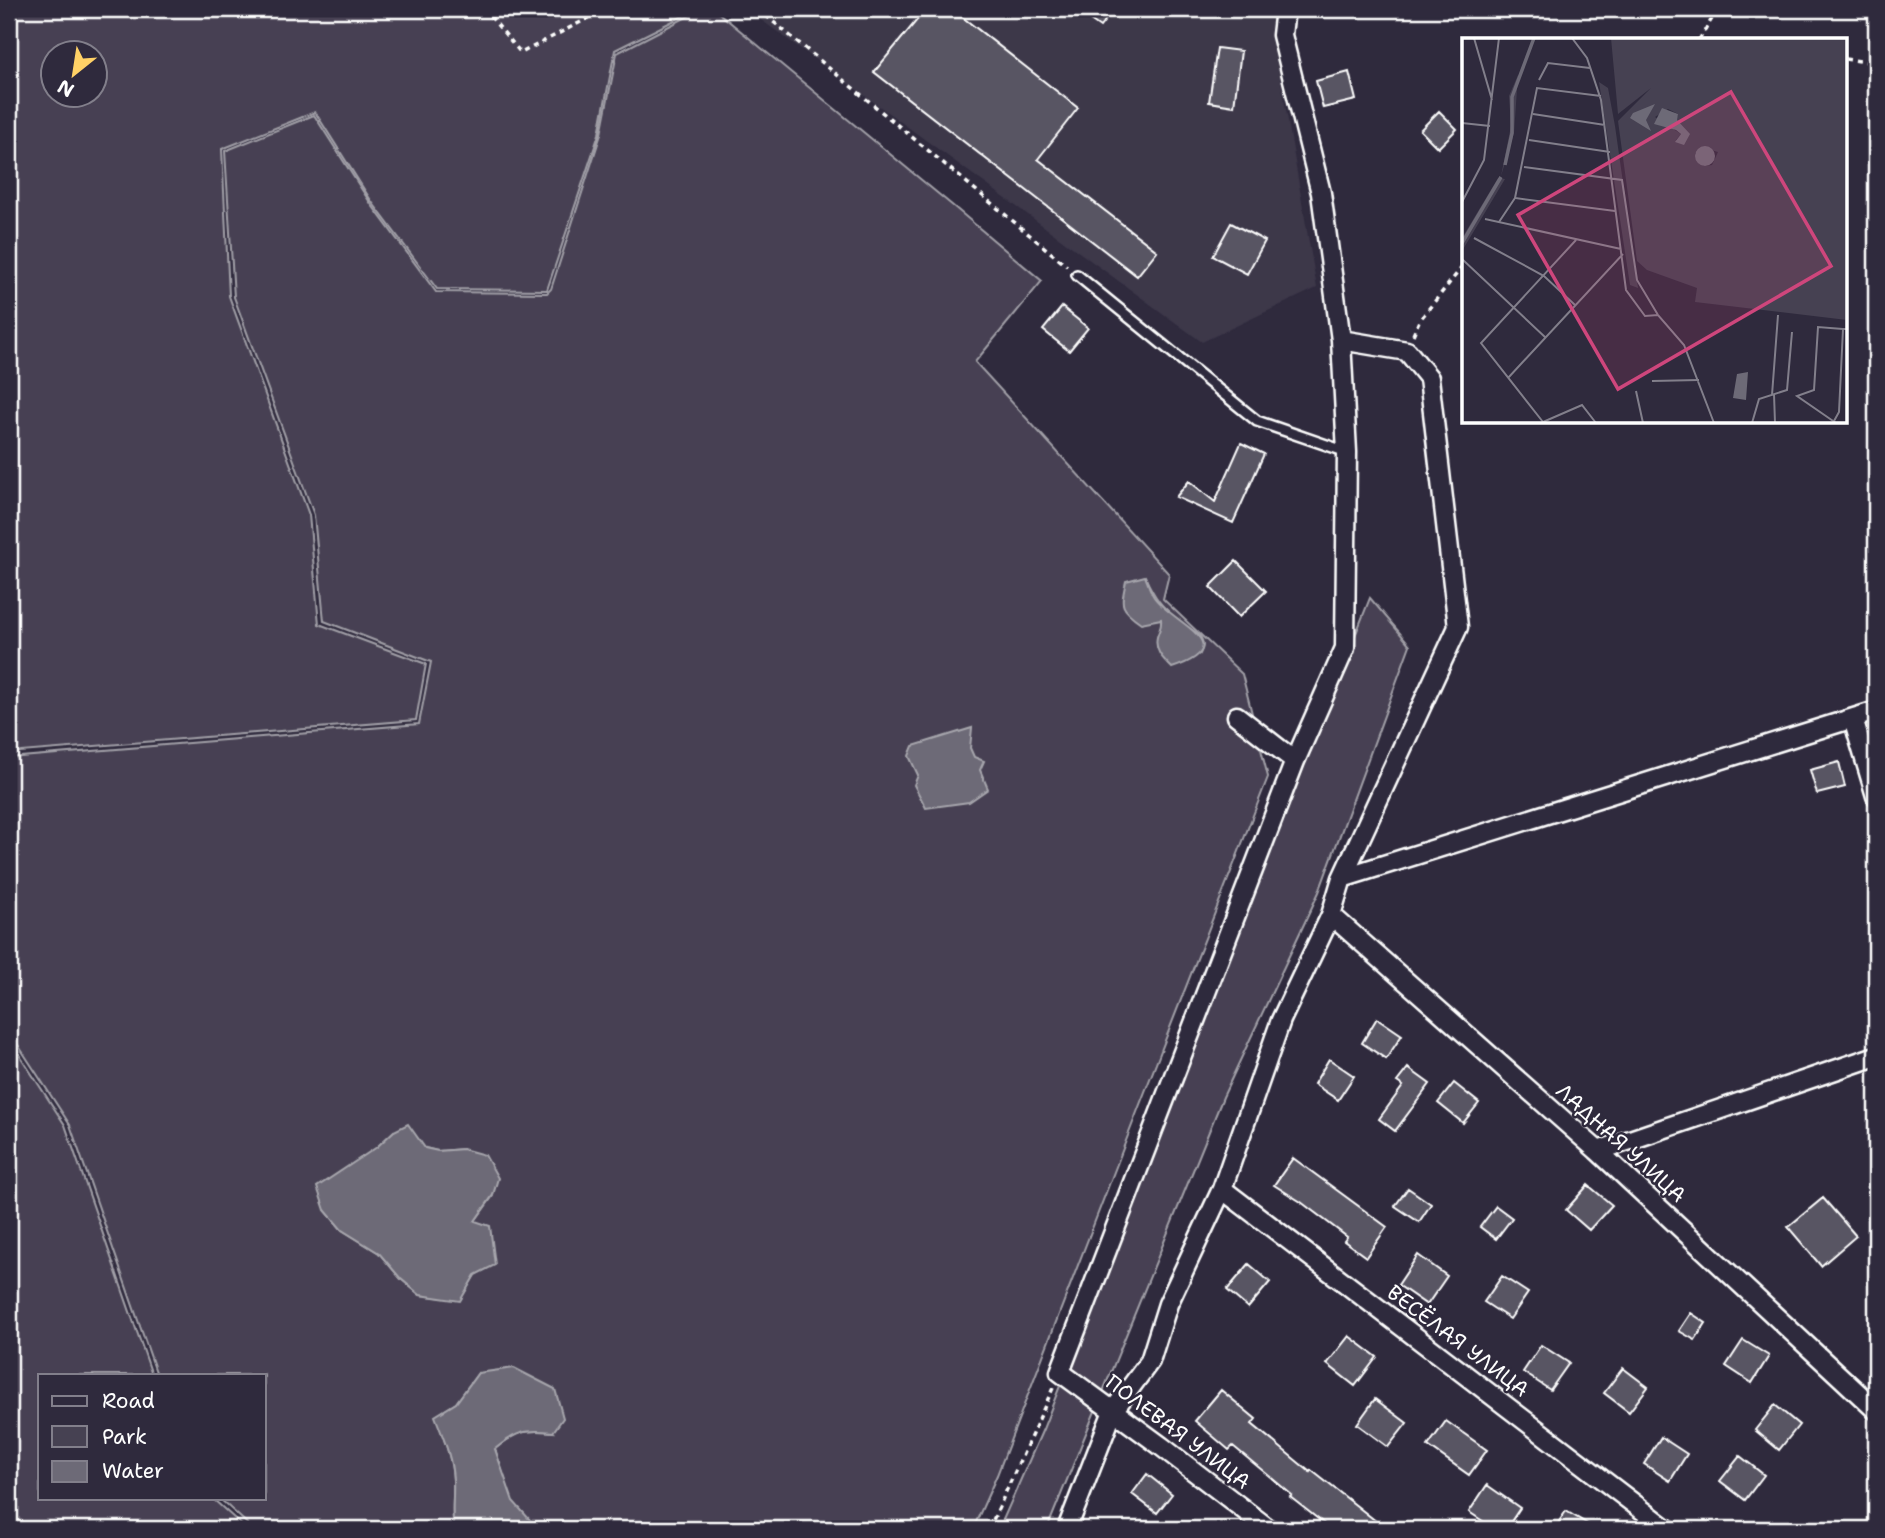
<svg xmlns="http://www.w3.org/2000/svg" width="1885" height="1538" font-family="'Shantell Sans',sans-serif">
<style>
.built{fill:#3c3749}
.green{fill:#464152;stroke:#a2a0a8;stroke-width:2;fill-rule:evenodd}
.water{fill:#6d6a77;stroke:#a7a6ad;stroke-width:2}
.building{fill:#595564;stroke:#fff;stroke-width:2}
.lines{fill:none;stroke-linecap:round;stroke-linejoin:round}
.service-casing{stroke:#fff;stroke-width:14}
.minor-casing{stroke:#fff;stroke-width:23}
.path{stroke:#fff;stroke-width:3.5;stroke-dasharray:5 5;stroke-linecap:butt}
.service{stroke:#2f2a3d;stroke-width:9}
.minor{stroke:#2f2a3d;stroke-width:18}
.labels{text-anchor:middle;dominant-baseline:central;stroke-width:5;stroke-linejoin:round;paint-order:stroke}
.street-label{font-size:21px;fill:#fff;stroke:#2f2a3d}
.inset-river{fill:none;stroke:#6d6a77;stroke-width:3.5}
.inset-road{fill:none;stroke:#827f8b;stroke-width:2}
.view{fill:#ce467c;fill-opacity:0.15;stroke:#ce467c;stroke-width:3.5}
.inset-edge{fill:none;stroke:#fff;stroke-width:3.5}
</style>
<rect width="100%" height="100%" fill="#2f2a3d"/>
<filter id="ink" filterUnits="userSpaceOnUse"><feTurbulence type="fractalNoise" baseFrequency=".0143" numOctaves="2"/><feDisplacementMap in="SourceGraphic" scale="14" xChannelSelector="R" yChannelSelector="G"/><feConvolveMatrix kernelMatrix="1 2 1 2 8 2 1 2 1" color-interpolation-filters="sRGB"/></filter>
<g filter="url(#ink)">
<!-- built -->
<path class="built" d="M746,9H1278L1275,46L1317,288L1202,342Z"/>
<!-- green -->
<path class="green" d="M9,9H697L615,50L599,134L547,290L437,289L372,202L315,112L222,149L229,296L309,515L319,624L426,664L416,720L9,753ZM52,52H94V94H52Z
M702,9H714L953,206L1042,281L975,362L1169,574L1163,599L1242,674L1268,777L1139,1107L997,1475L973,1529H538L512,1501L495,1449C517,1431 525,1429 553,1432L478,1373L456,1403L436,1416C443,1437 452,1457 453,1480C454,1496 451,1513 454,1529H253L219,1498H264V1375H157L70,1125L9,1031V758L419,724L431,662L324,621L314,515L234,297L225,151L314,115L371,204L436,292L547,293L551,289L601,134L617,53ZM1145,577C1154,596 1161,607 1179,621C1185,626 1196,631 1201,638C1204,644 1203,648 1200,654L1162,628L1161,619ZM394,1131L425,1148L437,1151L463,1149L493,1196L475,1221V1275L460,1300L420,1295L401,1279L379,1253L342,1230L325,1210L377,1147Z
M1370,598L1410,645L1319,892L1223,1097L1047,1529H999L1043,1429Z
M9,1039L65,1125L152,1375H40V1498H212L246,1529H9Z"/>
<!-- water -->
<path class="water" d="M1145,576C1148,583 1150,591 1154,597C1173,624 1242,645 1172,668C1163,659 1154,651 1157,637C1159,629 1162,628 1161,619L1141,623C1119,608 1121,605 1126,581Z
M972,728L970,748L974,757L984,761L980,770L988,789L969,802L926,808L914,785L918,775L909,756L913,746Z
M408,1124L425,1148L438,1151L463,1149L485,1155L498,1178L493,1195L475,1221L490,1226L495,1265L475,1275L460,1301L420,1295L401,1279L379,1253L342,1230L325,1210L317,1187L377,1147L394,1131Z
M514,1368L555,1389L563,1418L553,1432C525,1429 517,1431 495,1449L513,1501L538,1529H454C451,1513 454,1496 453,1480C452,1457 443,1437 435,1416L456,1403L478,1373Z"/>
<!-- building -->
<path class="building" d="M926,9H952L1078,108L1038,159L1157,251L1137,276L874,72Z
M1075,9H1114L1100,27Z
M1217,48L1241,51L1234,106L1209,102Z
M1349,72L1356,100L1323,108L1316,81Z
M1439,111L1457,129L1438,148L1420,130Z
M1231,223L1265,241L1247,274L1213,256Z
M1062,307L1088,328L1069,351L1043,330Z
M1241,443L1264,454L1233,523L1176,497L1189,481L1215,502Z
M1236,561L1266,591L1239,617L1210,587Z
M1839,762L1845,787L1817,794L1810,770Z
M1377,1018L1402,1035L1386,1059L1362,1043Z
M1329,1059L1354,1076L1338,1100L1314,1084Z
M1408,1068L1430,1084L1395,1131L1379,1119L1403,1086L1397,1082Z
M1454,1083L1479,1103L1463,1123L1438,1103Z
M1293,1158L1387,1227L1366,1257L1344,1241L1347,1237L1301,1202L1274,1185Z
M1588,1185L1612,1205L1589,1230L1566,1210Z
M1408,1188L1431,1204L1419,1222L1395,1206Z
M1823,1198L1856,1236L1821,1266L1788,1227Z
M1496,1206L1512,1218L1496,1239L1480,1227Z
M1418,1255L1447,1276L1427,1305L1398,1285Z
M1249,1264L1270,1282L1248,1308L1227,1290Z
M1502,1276L1528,1293L1510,1319L1484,1302Z
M1691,1313L1706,1323L1695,1340L1679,1331Z
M1349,1336L1377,1357L1355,1386L1327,1364Z
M1743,1340L1769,1356L1752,1383L1726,1366Z
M1541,1345L1569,1363L1550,1390L1523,1372Z
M1623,1368L1648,1387L1629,1412L1604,1393Z
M1221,1390L1256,1419L1252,1424L1310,1472L1311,1470L1386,1529H1331L1290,1497L1292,1495L1233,1446L1229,1450L1195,1421Z
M1375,1399L1407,1423L1388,1447L1357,1424Z
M1775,1405L1799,1425L1779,1450L1755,1430Z
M1446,1421L1487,1450L1469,1475L1428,1446Z
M1661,1437L1687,1454L1670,1481L1644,1464Z
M1740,1456L1764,1475L1745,1500L1720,1481Z
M1147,1474L1172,1494L1157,1513L1132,1494Z
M1487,1485L1520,1508L1506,1529H1495L1469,1512Z
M1566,1511L1596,1529H1554Z"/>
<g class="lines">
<defs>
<path id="service" d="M1077,275L1257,421L1347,452"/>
<path id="minor" d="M1237,716L1295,761
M1853,719L1876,796
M1342,878L1876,711
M1331,915L1598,1151L1876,1410
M1598,1151L1876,1056
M1222,1189L1667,1529
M1067,1529L1113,1411L1150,1361L1168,1304L1222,1189L1281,1020L1331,915L1342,878L1458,627L1429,378L1407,351L1341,340L1321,193L1282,35L1285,9
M1269,1529L1161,1446L1060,1372L1295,761L1345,648L1347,452L1341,340"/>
</defs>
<!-- service casing -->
<use href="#service" class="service-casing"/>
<!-- minor casing -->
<use href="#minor" class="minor-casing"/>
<!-- path -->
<path class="path" d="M484,9L521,53L606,9
M758,9L1067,266
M1699,40L1718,9
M1845,59L1876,63
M1413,335L1419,321L1463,266
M989,1529L1053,1388"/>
<!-- service -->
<use href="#service" class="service"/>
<!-- minor -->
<use href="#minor" class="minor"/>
</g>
</g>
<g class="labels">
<!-- street labels -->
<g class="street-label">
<text transform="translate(1621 1143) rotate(42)">ЛАДНАЯ УЛИЦА</text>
<text transform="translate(1458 1341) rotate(37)">ВЕСЁЛАЯ УЛИЦА</text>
<text transform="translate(1178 1432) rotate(37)">ПОЛЕВАЯ УЛИЦА</text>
</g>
</g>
<!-- overview -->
<g transform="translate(1462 38)">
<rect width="385" height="385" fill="#2f2a3d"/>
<path d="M149,0H385V282L233,264L235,250L185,232L175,223L156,83L189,50L156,76ZM206,71L216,76L214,82L226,99L214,102L219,96L193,79ZM245,111L256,114L250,127L242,128L233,115ZM56,37L52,95L39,138L49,88L47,58ZM137,44L146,50L153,88L176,250L168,247ZM36,140L43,141L0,213V200Z" fill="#464152" fill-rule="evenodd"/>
<path d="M193,66L184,82L189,93L168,80L171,75ZM200,70L216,76L215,82L228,96L222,107L213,104L219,96L214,92L192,86ZM233 118a10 10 0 1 1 20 0a10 10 0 1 1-20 0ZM286,334L284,362L271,360L275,336Z" fill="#6d6a77"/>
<path class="inset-river" d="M43,127L50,95V59L72,0M0,205L39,139"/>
<path class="inset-road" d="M12,0L30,62M110,0L125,20L139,62L164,252L183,278L196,277L222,307L252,385M77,42L86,25L128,30M139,58L75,50L53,160L153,173M71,76L143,87M0,85L28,88M67,102L148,114M62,129L160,142L175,242L196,277M0,164L22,122L37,0M23,181L159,211M37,184L53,160M12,200L82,238L113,267M0,221L84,300M46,340L161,216M190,343L237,342M174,353L181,385M312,356L313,385M310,357L316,277M372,383L377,374L381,291H385M81,384L19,305L114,202M81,384L120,367L134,385M290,385L297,361L325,352L330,294M374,385L335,358L352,352L356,289L381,291"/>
<path class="view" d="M269,54L369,228L156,351L56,177Z"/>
<rect width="385" height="385" class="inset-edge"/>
</g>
<!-- margin -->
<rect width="1885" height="1538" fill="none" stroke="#2f2a3d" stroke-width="35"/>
<rect x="18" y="18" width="1850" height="1503" fill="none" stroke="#fff" stroke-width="2.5" filter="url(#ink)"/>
<!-- legend -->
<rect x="38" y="1374" width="228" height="126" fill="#2f2a3d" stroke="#827f8b" stroke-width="2"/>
<rect x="52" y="1396" width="35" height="10" fill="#2f2a3d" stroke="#827f8b" stroke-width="2"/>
<text x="102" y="1408" font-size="21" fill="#ffffff">Road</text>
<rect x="52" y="1426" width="35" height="21" fill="#464152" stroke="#827f8b" stroke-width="2"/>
<text x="102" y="1444" font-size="21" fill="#ffffff">Park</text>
<rect x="52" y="1461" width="35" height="21" fill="#6d6a77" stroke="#827f8b" stroke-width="2"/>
<text x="102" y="1478" font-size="21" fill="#ffffff">Water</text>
<!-- north arrow -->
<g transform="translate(74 74) rotate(210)"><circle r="33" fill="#2f2a3d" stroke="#827f8b" stroke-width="2"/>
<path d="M0-5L12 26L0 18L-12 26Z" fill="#ffd166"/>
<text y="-10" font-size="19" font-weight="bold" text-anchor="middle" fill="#ffffff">N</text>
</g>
</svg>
